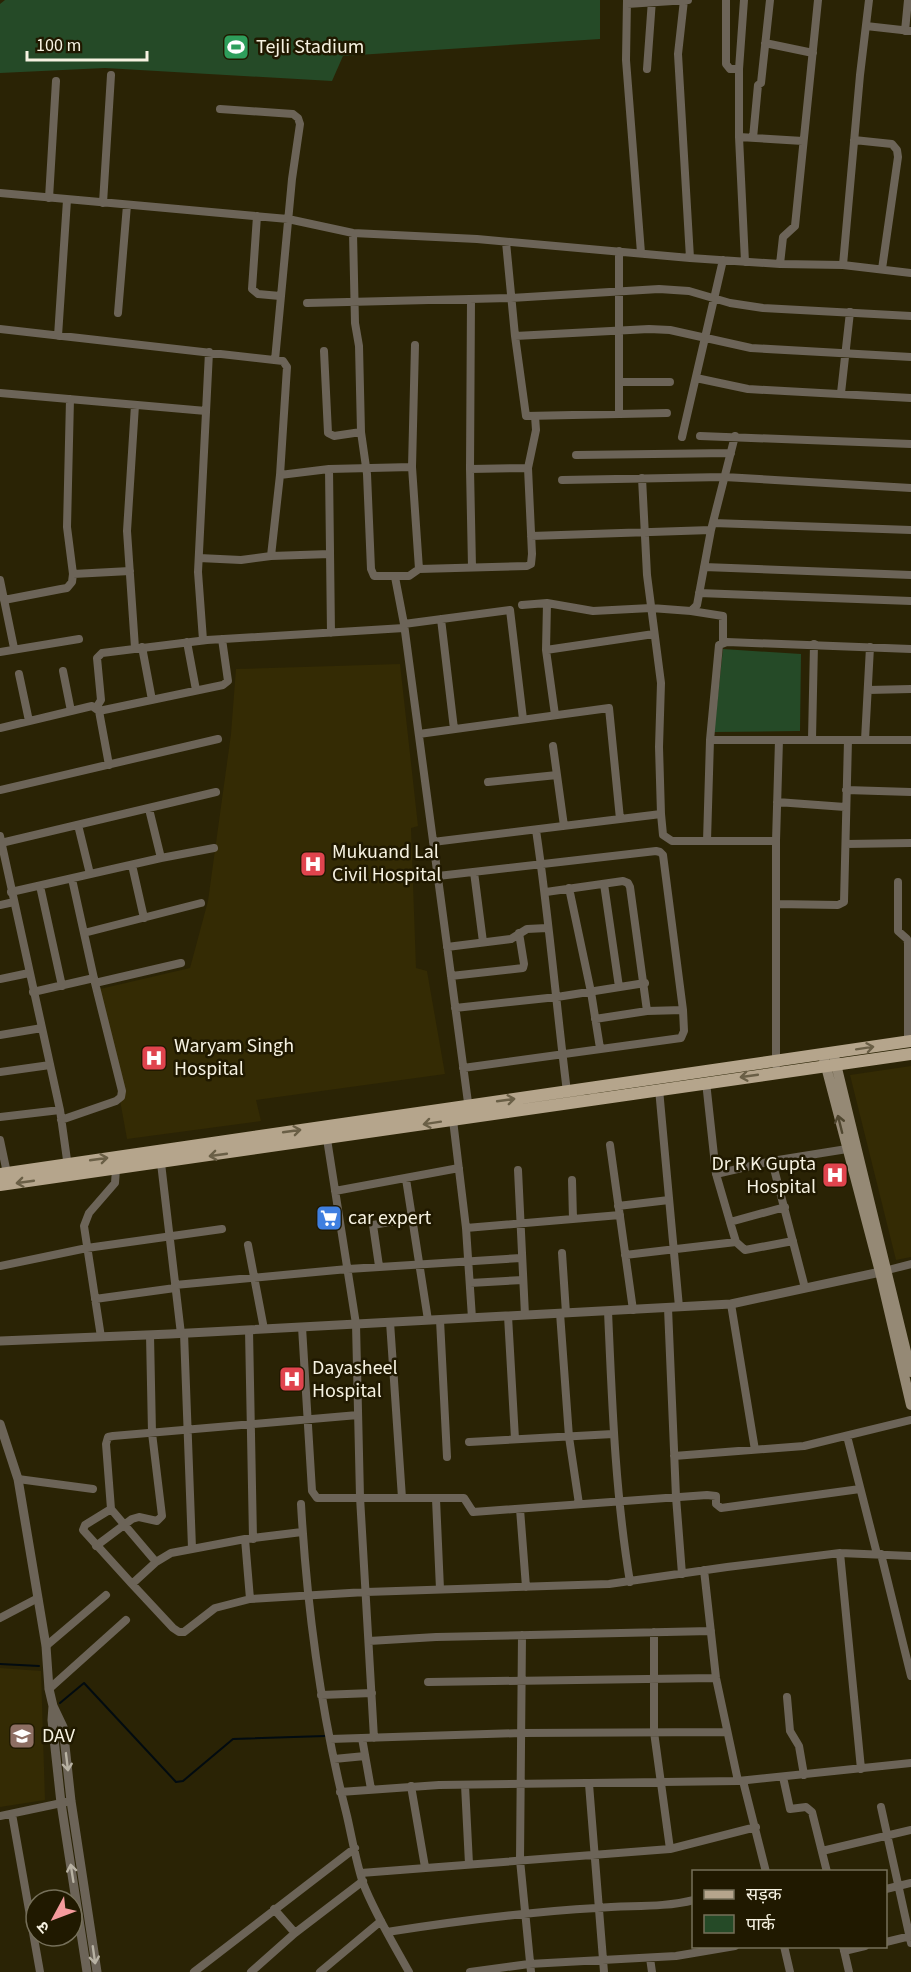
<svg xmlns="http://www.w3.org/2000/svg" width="911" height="1972" font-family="'Source Sans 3','Noto Sans Devanagari',sans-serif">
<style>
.built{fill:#342b04}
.green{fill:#254a27}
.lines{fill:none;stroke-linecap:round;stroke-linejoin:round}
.stream{stroke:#020b10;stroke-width:2}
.minor{stroke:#6c6458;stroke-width:8}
.tertiary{stroke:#6c6458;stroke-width:9}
.secondary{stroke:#958975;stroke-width:10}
.primary{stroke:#b5a58c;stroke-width:12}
.oneway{stroke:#6a5f46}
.oneway2{stroke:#4f462f}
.oneway3{stroke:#b8b2a3}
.labels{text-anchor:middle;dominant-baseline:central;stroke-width:5;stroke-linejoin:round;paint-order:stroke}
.poi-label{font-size:20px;fill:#f6f2e1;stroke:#201900;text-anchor:start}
</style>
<rect width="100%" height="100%" fill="#2a2305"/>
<!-- built -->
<path class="built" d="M400,664L418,826L411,828L416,968L427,971L445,1074L256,1100L261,1121L127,1139L100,989L190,968L208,901L231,734L236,669Z
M911,1066V1257L896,1260L850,1075Z
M0,1668L41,1671L45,1800L0,1807Z"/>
<!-- green -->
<path class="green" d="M5,0H600V39L343,56L332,81L105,68L0,73V4Z
M723,649L801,654L800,731L714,732Z"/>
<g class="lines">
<!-- stream -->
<path class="stream" d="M0,1664L39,1666
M60,1703L84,1683L176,1782L183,1781L233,1739L325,1736"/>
<!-- minor -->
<path class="minor" d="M627,0L626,60L641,253
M684,0L678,54L690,258
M726,0V64L730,69H739
M744,0L739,69V137L745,262
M627,4L688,0
M866,26L911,31
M905,31L908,0
M765,43L813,53
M647,69L652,0
M220,109L293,114L298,118L300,124L292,179L275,360
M739,137L803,141
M753,138L758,85L761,83L770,0
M854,140L892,144L897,150L898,157L882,269
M0,193L288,219L353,233L477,239L690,258L780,264L843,265L911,273
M49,198L56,81
M103,203L111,75
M257,216L252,289L258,294L280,296
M353,233L355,323L359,346L361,432L367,474L371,569L374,576H409L419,569L527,566L531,564L532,554L528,468L536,430L535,416
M506,242L515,336L526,416L667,413
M780,264L783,237L795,226L818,0
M843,265L860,75L869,0
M471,299L470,469L472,567
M307,303L511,298L659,289L689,291L730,303L763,308L911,316
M118,313L127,205
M0,329L283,361L287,367L280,475L271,556
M58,336L67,200
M515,336L649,329L670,330L751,348L911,357
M415,345L412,467L419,569
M324,351L328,433L334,436L361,432
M696,378L748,389L911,398
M619,382H670
M0,393L206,411
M841,393L850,312
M619,414V251
M700,436L911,444
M682,437L723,260
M576,455L731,453
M329,469L331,633
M470,469L528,468
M280,475L329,469L412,467
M642,478L647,575L661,683L659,747L661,814L663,835L672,841H776
M562,480L724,477L911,488
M713,523L911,530
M531,536L711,530
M199,558L241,560L271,556L330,554
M704,567L911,575
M73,574L130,571
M395,577L404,624L469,1110
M0,580L14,648
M699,593L911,601
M4,600L61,589L67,588L72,582L73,574L67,527L70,399
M547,603L546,650L555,715
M522,605L547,603L593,611L651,608L691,611L697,605L711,530L735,436
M691,611L723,616V642
M441,619L454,729
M404,624L510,610L523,719
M203,640L198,572L209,352
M187,642L196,690
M142,647L152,700
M135,648L127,531L135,405
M546,650L654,634
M0,652L79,639
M63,671L71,711
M19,674L29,721
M868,690L911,689
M96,708L101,700L97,658L102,653L207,640L404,628
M99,711L109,765
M0,728L92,706L99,711L223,685L228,681L222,639
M419,734L609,708L620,819
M812,739L814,644
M710,740H911
M865,740L870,647
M553,746L564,826
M488,782L557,775
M0,790L218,739
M846,790L911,792
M777,802L845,807
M149,809L161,858
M78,825L90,874
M536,830C549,917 556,1004 567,1092
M0,836L60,1110L68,1167
M707,841L710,740L719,645L727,642L911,649
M433,842L661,814
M1,843L216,792
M846,844L911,843
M132,865L144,918
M474,872L483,942
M438,876L656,851L660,852L663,855L683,1010L684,1031L681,1038L463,1068
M898,882V931L907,939L908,943V1041
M604,884L619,987
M40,886L62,986
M569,888L591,992L600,1048
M11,892L161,858L214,848
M546,892L623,881L628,883L630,887L647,1011
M776,904L838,905L844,902L848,740
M0,905L14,902
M84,933L201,903
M447,947L511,939L527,929L547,928
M451,976L523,968L524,964L519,933
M0,979L29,973
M95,983L181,963
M33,992L94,978
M455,1008L557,997L645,983
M595,1019L647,1011L683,1010
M0,1035L42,1028
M776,1065V841L779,740
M0,1072L50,1065
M706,1082L716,1174L730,1222
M659,1089L679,1307
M0,1117L60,1110
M61,1120L116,1101L121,1097L122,1091L95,983L72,879
M453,1120L466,1228L472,1318
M327,1139L356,1324L360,1497L374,1738
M0,1140L7,1173
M610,1145L633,1310
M772,1161L805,1288
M161,1163L181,1334
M518,1170L525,1315
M716,1174L772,1161L847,1149
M406,1179L428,1320
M572,1180L573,1219
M335,1191L459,1168
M618,1206L669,1200
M785,1207L730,1222L736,1242L745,1250L793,1241
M466,1228L620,1215
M248,1245L264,1329
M562,1253L566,1313
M625,1255L736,1242
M0,1266L87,1248L222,1229
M379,1266L373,1225L412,1218
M888,1270L911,1264
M470,1283L523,1280
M175,1285L348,1269L521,1258
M95,1299L175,1288
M731,1304L755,1450
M668,1308L676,1497L682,1574
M608,1311C612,1401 615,1492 630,1582
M560,1313L569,1437L579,1504
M508,1316L515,1439
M440,1320L447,1457
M390,1322L402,1498
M302,1327L312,1491L317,1498H464L473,1512L707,1495L716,1496V1504L721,1508L860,1489
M249,1330L253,1539
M184,1333L192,1548
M101,1337L84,1226L89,1213L115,1183L116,1169
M847,1436L877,1554
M469,1442L613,1434
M674,1456L804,1446L911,1420
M18,1479L93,1489
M436,1499L440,1589
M301,1504C307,1609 321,1714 347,1816C352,1838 356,1862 363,1883C375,1914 393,1943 409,1972
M111,1509L156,1562
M520,1509L526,1587
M302,1532L245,1539L171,1553L156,1562L132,1584L173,1628L179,1632H184L215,1608L250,1599L366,1592L609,1584L727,1567L840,1553L911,1556
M245,1539L250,1599
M96,1546L132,1519L139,1517L157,1521L162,1516L152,1433L150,1335
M840,1553L861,1769
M881,1554L911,1676
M704,1570L716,1678L738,1781
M132,1584L83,1530L85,1525L111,1509L106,1444L108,1437L113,1436L358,1415
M0,1618L38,1598
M654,1632V1732L670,1849
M522,1635L520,1860L531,1972
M369,1641L436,1637L711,1631
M46,1646L106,1595
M428,1682L716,1678
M49,1689L126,1620
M321,1695L372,1693
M787,1697L790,1731L799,1746L804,1775
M362,1738L371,1789
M330,1739L521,1733L727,1732
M334,1759L365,1756
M783,1777L790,1809L806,1807L812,1812L827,1872
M743,1781L766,1872
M589,1784L604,1972
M465,1785L469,1864
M411,1786L425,1867
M340,1792L439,1785L738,1781L911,1763
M881,1807L911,1943
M12,1814L40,1972
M0,1816L71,1801
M822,1851L911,1830
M361,1873L670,1849L756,1827
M886,1889L911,1883
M274,1909L295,1933
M387,1932C457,1921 527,1912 597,1908C629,1905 662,1908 694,1900
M886,1942L911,1936
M784,1946L790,1972
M843,1946L849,1972
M844,1951L865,1946
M650,1958L652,1972
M194,1972L355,1848
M251,1972L295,1933L363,1881
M320,1972L381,1921
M470,1972L529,1964L676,1956L735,1946"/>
<!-- tertiary -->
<path class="tertiary" d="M0,1341L170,1334L731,1304L885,1271
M0,1424L18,1479L46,1646L49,1689L53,1706L63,1727L71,1801L97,1972
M53,1706L52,1720L61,1803L87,1972"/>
<!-- secondary -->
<path class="secondary" d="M834,1056L911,1372
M824,1059L880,1272L911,1405"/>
<!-- primary -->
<path class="primary" d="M0,1174L911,1041
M0,1185L911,1054"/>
</g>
<!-- one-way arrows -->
<defs><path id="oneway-shaft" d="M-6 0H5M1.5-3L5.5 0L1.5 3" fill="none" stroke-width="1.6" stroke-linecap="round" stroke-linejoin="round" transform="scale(1.5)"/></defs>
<g class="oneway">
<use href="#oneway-shaft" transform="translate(865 1048) rotate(-9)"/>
<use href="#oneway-shaft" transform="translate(749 1076) rotate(172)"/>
<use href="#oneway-shaft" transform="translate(506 1100) rotate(-8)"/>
<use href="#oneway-shaft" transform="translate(432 1123) rotate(171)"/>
<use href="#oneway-shaft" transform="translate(292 1131) rotate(-8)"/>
<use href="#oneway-shaft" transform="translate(218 1155) rotate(172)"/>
<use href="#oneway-shaft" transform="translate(99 1159) rotate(-8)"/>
<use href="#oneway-shaft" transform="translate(25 1182) rotate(172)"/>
</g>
<use class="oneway2" href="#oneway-shaft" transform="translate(840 1124) rotate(-104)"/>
<g class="oneway3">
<use href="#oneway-shaft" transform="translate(67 1762) rotate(83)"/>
<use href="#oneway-shaft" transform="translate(72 1873) rotate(-99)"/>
<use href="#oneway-shaft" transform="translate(94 1955) rotate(82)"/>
</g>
<!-- icons -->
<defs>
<symbol id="stadium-square" viewBox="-11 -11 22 22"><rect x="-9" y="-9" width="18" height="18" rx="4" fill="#2e9e5b" stroke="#201900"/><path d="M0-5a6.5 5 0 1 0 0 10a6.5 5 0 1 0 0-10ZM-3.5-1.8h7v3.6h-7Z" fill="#fff"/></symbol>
<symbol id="hospital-square" viewBox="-11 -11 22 22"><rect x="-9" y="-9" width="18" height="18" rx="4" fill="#e0444e" stroke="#201900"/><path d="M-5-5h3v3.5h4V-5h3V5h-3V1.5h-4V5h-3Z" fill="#fff"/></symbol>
<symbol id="supermarket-square" viewBox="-11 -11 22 22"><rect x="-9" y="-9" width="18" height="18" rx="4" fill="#3f7fe0" stroke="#201900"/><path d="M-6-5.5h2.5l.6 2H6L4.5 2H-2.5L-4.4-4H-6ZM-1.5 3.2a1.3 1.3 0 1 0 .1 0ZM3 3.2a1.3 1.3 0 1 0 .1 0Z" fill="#fff"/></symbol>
<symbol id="school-square" viewBox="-11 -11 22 22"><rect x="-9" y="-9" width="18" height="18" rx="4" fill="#8d6e63" stroke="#201900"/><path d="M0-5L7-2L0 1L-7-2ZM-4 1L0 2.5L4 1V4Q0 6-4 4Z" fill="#fff"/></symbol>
</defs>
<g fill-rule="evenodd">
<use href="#stadium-square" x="221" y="32" width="30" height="30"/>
<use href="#hospital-square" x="298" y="849" width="30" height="30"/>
<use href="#hospital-square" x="139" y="1043" width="30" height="30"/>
<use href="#hospital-square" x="820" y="1160" width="30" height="30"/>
<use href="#supermarket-square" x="314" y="1203" width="30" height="30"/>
<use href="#hospital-square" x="277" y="1364" width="30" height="30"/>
<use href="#school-square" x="7" y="1721" width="30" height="30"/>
</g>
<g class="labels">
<!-- poi labels -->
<g class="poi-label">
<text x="256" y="47">Tejli Stadium</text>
<text x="332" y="852">Mukuand Lal<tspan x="332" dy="23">Civil Hospital</tspan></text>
<text x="174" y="1046">Waryam Singh<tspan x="174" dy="23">Hospital</tspan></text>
<text x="816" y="1164" text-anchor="end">Dr R K Gupta<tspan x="816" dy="23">Hospital</tspan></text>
<text x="348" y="1218">car expert</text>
<text x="312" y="1368">Dayasheel<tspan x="312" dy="23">Hospital</tspan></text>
<text x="42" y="1736">DAV</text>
</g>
</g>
<!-- legend -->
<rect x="692" y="1870" width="195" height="78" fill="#201900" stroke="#76705a" stroke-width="1.5"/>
<rect x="704" y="1890" width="30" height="9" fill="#b5a58c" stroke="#76705a" stroke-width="1.5"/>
<text x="746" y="1900" font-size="18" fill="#f6f2e1">सड़क</text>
<rect x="704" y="1915" width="30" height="18" fill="#254a27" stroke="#76705a" stroke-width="1.5"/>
<text x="746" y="1930" font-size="18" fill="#f6f2e1">पार्क</text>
<!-- north arrow -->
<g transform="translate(54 1918) rotate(229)"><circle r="28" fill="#201900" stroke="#76705a" stroke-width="1.5"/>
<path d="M0-4.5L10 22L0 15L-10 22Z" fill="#f59b9d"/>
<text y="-9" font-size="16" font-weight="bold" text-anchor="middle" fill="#f6f2e1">उ</text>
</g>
<!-- scale -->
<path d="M27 51v9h120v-9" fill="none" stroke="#f6f2e1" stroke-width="3"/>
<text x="36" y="51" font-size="18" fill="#f6f2e1" stroke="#201900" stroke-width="4.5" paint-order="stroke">100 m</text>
</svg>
